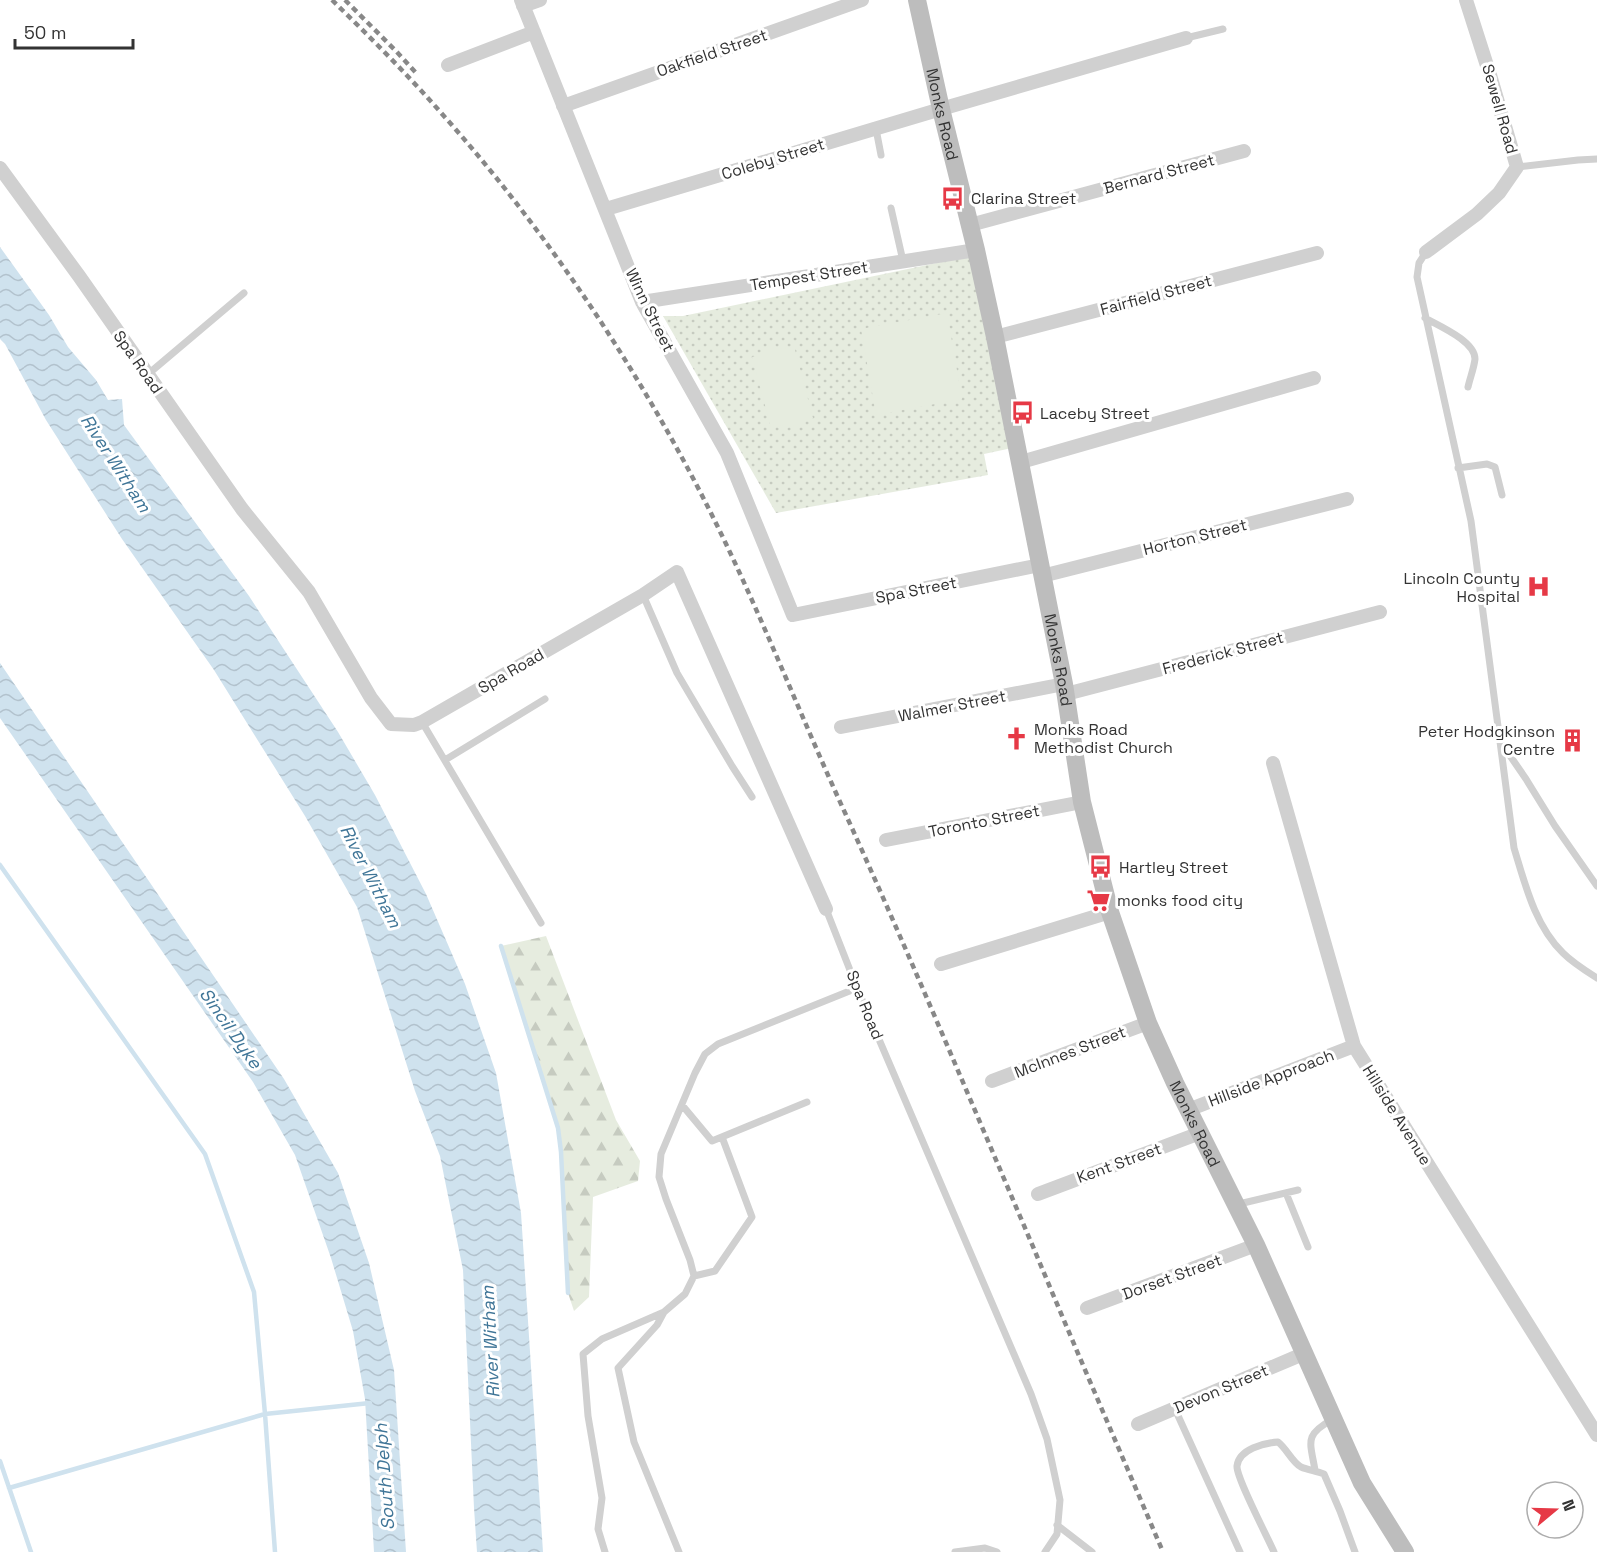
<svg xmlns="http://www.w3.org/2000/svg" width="1597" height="1552" font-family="'Space Grotesk',sans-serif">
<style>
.green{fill:url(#green-dots)}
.forest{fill:url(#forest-firs)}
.pitch{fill:#e6ecdf}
.water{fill:url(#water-waves)}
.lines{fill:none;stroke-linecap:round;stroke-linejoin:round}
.stream{stroke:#cfe2ee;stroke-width:4.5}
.lane{stroke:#d0d0d0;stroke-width:7}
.street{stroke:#d0d0d0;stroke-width:14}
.secondary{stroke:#bdbdbd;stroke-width:18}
.rail{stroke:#888;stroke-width:4.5;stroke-dasharray:6 4.5;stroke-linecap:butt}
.labels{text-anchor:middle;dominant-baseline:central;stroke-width:6;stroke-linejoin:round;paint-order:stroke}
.street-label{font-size:16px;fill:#333;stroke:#fff}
.poi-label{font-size:16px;fill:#333;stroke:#fff;text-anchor:start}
.water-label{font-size:18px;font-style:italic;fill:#3f7597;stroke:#fff}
</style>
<defs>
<pattern id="green-dots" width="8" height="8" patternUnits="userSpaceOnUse" patternTransform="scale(1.5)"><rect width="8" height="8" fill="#e6ecdf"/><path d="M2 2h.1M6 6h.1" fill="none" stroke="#c6cbc0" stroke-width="1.8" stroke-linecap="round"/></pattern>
<pattern id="forest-firs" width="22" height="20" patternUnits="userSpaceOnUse" patternTransform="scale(1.5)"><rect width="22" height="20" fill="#e6ecdf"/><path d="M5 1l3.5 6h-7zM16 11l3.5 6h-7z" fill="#c6cbc0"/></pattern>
<pattern id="water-waves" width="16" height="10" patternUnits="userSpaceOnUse" patternTransform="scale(1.5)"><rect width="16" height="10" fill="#cfe2ee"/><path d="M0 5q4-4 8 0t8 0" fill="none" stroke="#b2c2cd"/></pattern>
</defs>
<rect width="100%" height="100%" fill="#fff"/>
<!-- green -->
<path class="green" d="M970,256L1012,448L984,454L988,475L776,513L663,316H683Z"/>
<!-- forest -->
<path class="forest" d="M546,936L616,1120L640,1161L638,1181L593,1197L589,1297L574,1311L568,1293L561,1152L558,1128L501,946Z"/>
<!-- pitch -->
<path class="pitch" d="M947,313L962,399L876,415L861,329Z
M794,346L813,418L797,422V425L786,428L785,425L771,428L752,357L766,353L765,350L776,347L777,350Z"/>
<!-- water -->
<path class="water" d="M0,247L49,315L68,347L96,380L108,400L122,399L124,425L249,596L338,732L375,795L426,894L465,984L496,1073L521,1213L543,1552H477L474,1508L463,1270L440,1156L415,1091L357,907L305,816L214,670L122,539L46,420L5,344L0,339Z
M0,663L284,1079L338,1173L369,1263L394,1370L406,1552H374L365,1399L353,1331L331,1258L295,1155L253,1082L0,718Z"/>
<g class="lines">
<!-- stream -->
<path class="stream" d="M0,865L205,1154L254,1292L265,1414L275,1552
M501,946L558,1128L561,1152L568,1293
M0,1461L31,1552
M9,1488L265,1414L370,1403"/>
<!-- lane -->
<path class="lane" d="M1186,38L1223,29
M876,129L881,155
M1517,167L1578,160L1597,159
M891,208L903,261
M1426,252L1419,263L1417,277L1471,521L1514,848C1525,884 1535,926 1563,953C1573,963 1586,971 1597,978
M1425,318C1439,326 1475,341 1475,359C1474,368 1470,378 1468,387
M147,375L244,293
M1458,468L1487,464L1495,467L1502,495
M643,595L677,673L732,766L752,797
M422,722L541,923
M1502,744L1526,779L1555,826L1597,886
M445,760L545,699
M826,909L857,988L1031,1394L1047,1439L1060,1500L1057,1534L1045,1552
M682,1105L712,1141L807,1102
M1286,1193L1308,1247
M1239,1204L1298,1190
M694,1276L715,1271L752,1217L722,1137
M1175,1409L1240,1552
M1315,1470C1310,1441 1304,1435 1333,1419
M1057,1525L1092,1552
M605,1552L598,1529L602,1498L588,1416L583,1354L602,1339L664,1312
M679,1552L634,1442L618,1368L657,1325L664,1312L685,1294L694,1276L690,1260L666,1199L659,1177L661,1154L695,1073L705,1054L718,1044L857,988
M955,1552L985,1548L997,1552
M1274,1552C1268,1538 1236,1477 1237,1466C1239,1449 1264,1443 1278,1442C1287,1449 1292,1462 1301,1467C1308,1470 1316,1471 1324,1474L1340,1511L1355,1552"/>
<!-- street -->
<path class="street" d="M521,0L642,302L727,453L793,615L1040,565
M523,6L540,0
M448,65L534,32
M563,106L862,0
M0,168L79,276L242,509L309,592L371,698L391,724L414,725L422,722L643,595L677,572L826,909
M606,209L941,109L1186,38
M970,225L1244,151
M1426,252L1477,214L1499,193L1517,167L1490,75L1466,0
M642,302L976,250
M995,337L1317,253
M1021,462L1314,378
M1042,576L1347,499
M1066,694L1380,612
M841,727L1064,684
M1273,763L1354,1046L1597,1435
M886,840L1082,802
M941,964L1110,912
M992,1081L1148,1023
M1188,1110L1354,1046
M1038,1194L1200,1133
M1087,1308L1256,1245
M1138,1424L1303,1354"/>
<!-- secondary -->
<path class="secondary" id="s1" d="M917,0L941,109L976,250L995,337L1064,684L1082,802L1110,912L1148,1023L1175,1083L1256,1245L1362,1483L1405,1552"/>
<!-- rail -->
<path class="rail" d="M332,0C370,37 408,75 443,115C542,226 626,351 695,482C752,590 795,704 846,815C911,958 972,1104 1034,1249C1076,1350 1120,1451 1163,1552
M345,0L396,51L418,75"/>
</g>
<!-- icons -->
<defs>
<symbol id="bus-bare" viewBox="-9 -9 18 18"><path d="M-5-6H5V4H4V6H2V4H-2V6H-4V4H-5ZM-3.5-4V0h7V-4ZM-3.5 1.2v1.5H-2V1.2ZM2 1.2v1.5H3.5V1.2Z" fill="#e63946" stroke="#fff" stroke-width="2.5" paint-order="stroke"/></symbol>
<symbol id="hospital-bare" viewBox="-9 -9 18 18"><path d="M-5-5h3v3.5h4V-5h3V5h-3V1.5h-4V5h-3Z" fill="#e63946" stroke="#fff" stroke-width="2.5" paint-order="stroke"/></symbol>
<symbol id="church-bare" viewBox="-9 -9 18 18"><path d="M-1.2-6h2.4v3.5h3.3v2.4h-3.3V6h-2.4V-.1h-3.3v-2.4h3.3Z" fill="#e63946" stroke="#fff" stroke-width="2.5" paint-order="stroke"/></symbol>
<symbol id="building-bare" viewBox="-9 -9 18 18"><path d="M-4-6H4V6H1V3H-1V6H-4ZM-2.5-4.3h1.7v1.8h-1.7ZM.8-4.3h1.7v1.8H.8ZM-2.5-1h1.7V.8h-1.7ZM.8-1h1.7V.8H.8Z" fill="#e63946" stroke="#fff" stroke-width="2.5" paint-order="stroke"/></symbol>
<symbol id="supermarket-bare" viewBox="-9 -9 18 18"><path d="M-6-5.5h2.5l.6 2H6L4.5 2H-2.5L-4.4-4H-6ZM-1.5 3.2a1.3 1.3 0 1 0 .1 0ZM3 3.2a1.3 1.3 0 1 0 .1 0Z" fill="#e63946" stroke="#fff" stroke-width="2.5" paint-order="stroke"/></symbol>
</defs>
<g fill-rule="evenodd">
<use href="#bus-bare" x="936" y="182" width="33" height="33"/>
<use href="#bus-bare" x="1006" y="396" width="33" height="33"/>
<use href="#hospital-bare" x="1522" y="570" width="33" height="33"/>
<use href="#church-bare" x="1000" y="722" width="33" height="33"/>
<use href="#building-bare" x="1556" y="724" width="33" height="33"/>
<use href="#bus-bare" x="1084" y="850" width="33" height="33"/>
<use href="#supermarket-bare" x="1082" y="884" width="33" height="33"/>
</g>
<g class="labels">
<!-- street labels -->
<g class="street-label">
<text transform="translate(712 53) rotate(-19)">Oakfield Street</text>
<text transform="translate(1500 109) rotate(74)">Sewell Road</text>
<text stroke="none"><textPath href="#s1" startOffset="117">Monks Road</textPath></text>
<text transform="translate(773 159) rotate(-17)">Coleby Street</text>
<text transform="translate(1159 174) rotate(-15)">Bernard Street</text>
<text transform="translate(809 276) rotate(-9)">Tempest Street</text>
<text transform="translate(1156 295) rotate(-15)">Fairfield Street</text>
<text transform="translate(650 310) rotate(64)">Winn Street</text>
<text transform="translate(138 362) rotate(55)">Spa Road</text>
<text transform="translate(1195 537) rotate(-14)">Horton Street</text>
<text transform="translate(916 590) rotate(-11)">Spa Street</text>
<text transform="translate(1223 653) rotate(-15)">Frederick Street</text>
<text stroke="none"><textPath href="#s1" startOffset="675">Monks Road</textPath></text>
<text transform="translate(511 671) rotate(-30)">Spa Road</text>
<text transform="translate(952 706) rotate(-11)">Walmer Street</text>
<text transform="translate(984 821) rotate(-11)">Toronto Street</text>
<text transform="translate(865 1005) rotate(68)">Spa Road</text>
<text transform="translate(1070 1052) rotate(-21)">McInnes Street</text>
<text transform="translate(1271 1078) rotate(-21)">Hillside Approach</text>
<text transform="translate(1397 1115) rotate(58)">Hillside Avenue</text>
<text stroke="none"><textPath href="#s1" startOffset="1161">Monks Road</textPath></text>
<text transform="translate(1119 1163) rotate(-20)">Kent Street</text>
<text transform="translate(1172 1277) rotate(-20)">Dorset Street</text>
<text transform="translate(1221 1389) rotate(-23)">Devon Street</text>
</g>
<!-- poi labels -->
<g class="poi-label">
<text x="971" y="198">Clarina Street</text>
<text x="1040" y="413">Laceby Street</text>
<text x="1520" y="578" text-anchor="end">Lincoln County<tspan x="1520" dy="18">Hospital</tspan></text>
<text x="1034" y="729">Monks Road<tspan x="1034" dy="18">Methodist Church</tspan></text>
<text x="1555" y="731" text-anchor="end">Peter Hodgkinson<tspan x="1555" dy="18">Centre</tspan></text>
<text x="1119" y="867">Hartley Street</text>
<text x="1117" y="900">monks food city</text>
</g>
<!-- water labels -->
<g class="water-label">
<text transform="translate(116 463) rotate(57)">River Witham</text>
<text transform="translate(371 876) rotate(63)">River Witham</text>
<text transform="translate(231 1028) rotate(55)">Sincil Dyke</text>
<text transform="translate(490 1342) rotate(-93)">River Witham</text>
<text transform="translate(384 1477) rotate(-94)">South Delph</text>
</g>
</g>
<!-- north arrow -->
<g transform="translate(1555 1510) rotate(71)"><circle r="28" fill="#ffffff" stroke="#adadad" stroke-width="1.5"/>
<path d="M0-4.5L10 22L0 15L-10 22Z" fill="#e63946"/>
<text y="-9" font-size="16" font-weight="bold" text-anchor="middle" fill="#333333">N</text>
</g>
<!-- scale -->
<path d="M15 39v9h118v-9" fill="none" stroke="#333333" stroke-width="3"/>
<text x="24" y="39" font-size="18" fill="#333333" stroke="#ffffff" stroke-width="4.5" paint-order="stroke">50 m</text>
</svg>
